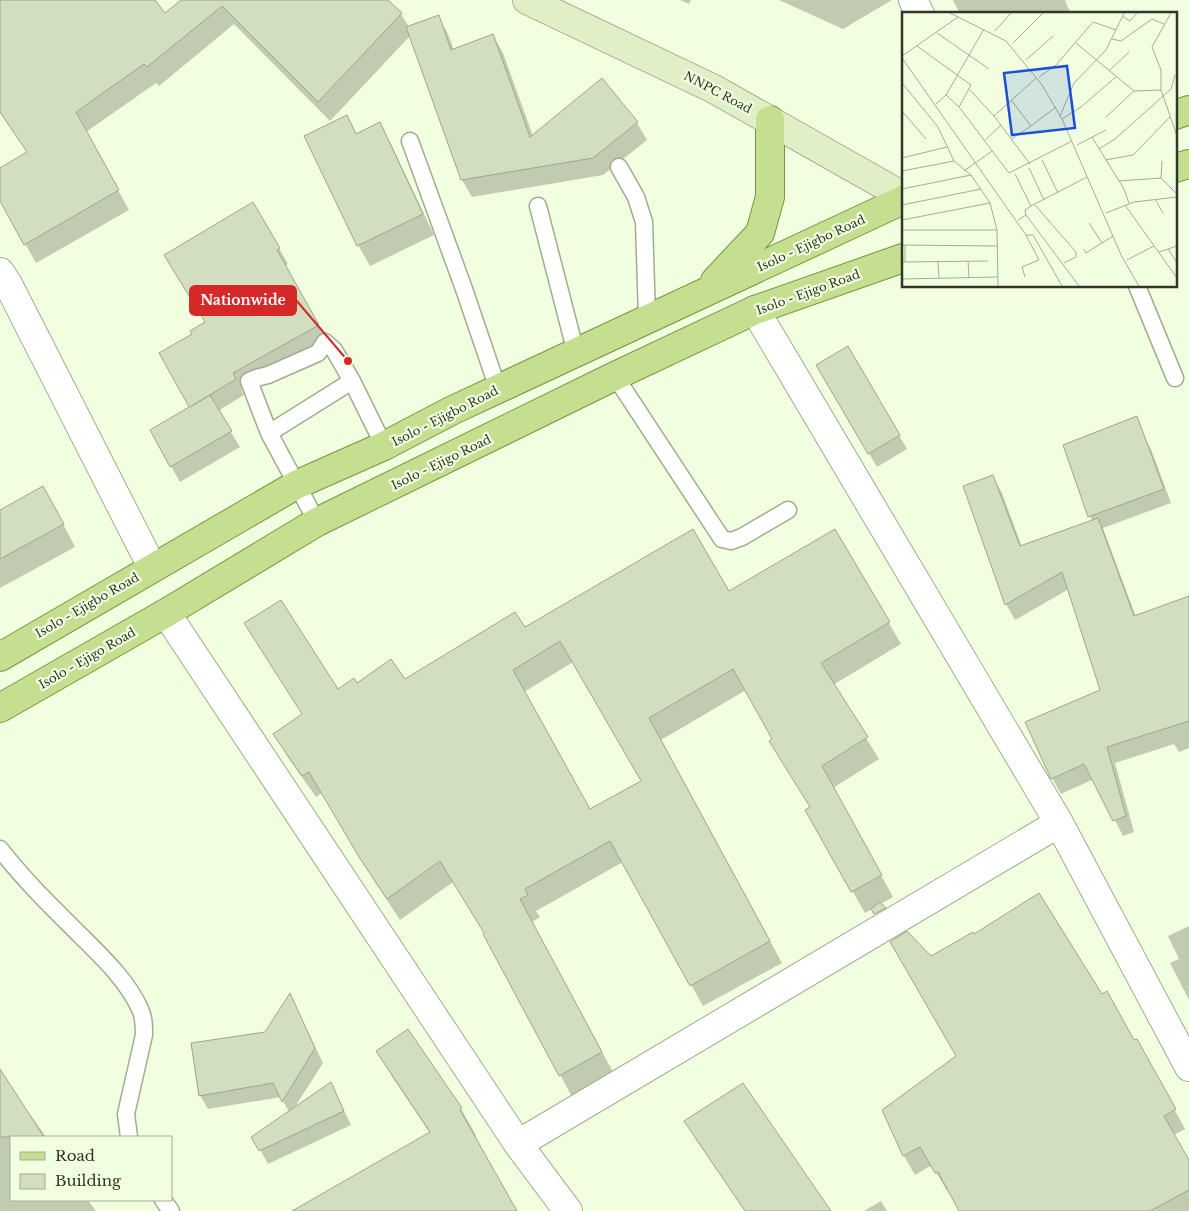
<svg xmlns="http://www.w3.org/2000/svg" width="1189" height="1211" font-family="'Libre Baskerville',serif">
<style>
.shadow{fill:#0003;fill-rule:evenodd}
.building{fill:#d1debf;stroke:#9ca88c;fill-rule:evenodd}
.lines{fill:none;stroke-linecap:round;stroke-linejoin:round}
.lane-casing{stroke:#a0ad90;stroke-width:19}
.street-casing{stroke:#a0ad90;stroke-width:30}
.secondary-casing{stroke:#a0ad90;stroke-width:30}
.primary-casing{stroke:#77963c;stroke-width:30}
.lane{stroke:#fff;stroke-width:16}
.street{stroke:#fff;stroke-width:28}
.secondary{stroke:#e1efc7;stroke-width:28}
.primary{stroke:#c4df8f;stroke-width:28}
.labels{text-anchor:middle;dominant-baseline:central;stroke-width:4.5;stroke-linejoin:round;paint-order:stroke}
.street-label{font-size:12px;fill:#31362a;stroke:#f1fedf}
.inset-road{fill:none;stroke:#a4ae97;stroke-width:1}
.view{fill:#1d4ed8;fill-opacity:0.15;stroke:#1d4ed8;stroke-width:2.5}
.inset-edge{fill:none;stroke:#31362a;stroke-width:2.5}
.leader{fill:none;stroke:#d62828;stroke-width:2}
.callout-dot{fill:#d62828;stroke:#f1fedf;stroke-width:2}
.callout{fill:#d62828;stroke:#d62828;stroke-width:2}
.callout-label{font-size:14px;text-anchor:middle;font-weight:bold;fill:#fff}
</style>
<rect width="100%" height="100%" fill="#f1fedf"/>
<!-- shadow -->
<path class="shadow" d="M0,0H153L165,15L183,0H386L401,14L409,27L438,16L448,34L454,50L493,35L503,53L533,136L637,123L647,140L603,175L472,197L462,180L410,36L330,121L234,24L159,86L156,83L86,132L129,210L36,263L0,199V169L28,153L0,113Z
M680,0H691L689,4Z
M779,0H892L843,29Z
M953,0H1067L1065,1L1071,14H960Z
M346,116L357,135L379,124L391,144L434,235L370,266L358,245Z
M253,203L288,264L285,266L327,341L241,389L244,395L218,411L240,447L180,482L151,431L191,407L161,354L194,335L206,323Z
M848,348L907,449L877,467L818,366Z
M1143,435L1151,449L1171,503L1103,528L1136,617L1189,597V748L1179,752L1174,744L1115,763L1134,832L1123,836L1094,779L1061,794L1052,778L1102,690L1069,589L1015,620L1006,604L993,477L1002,493L1022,547L1092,521L1090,516Z
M56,510L75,547L0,588V511Z
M835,530L901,644L833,685L879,759L833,788L893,897L865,913L806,810L811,808L746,690L661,740L782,963L703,1006L623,862L536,911L540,917L532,922L614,1074L572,1097L486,934L453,882L400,920L373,879L322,793L316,797L287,756L275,734L338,691L357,685L405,681L524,629L729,593ZM573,662L643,782L590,811L524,692Z
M1189,926V1000L1170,963L1179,959L1168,936Z
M931,958L1102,996L1147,1059L1185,1129L1174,1135L1189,1162V1211H960L949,1190L947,1191L932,1165L915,1175L904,1156L884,1111L958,1056Z
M290,995L323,1063L293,1110L331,1084L351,1125L268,1164L253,1137L289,1112L281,1097L208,1109L200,1095L266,1033Z
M378,1052L461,1109L476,1135L473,1136L517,1211H294L430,1133L393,1078Z
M0,1071L27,1114L29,1113L46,1137H11V1200H88L96,1211H0Z
M686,1122L829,1211H745L697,1141Z
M881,1201L887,1211H864Z"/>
<!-- building -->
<path class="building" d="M0,0H155L165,13L181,0H388L402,13L318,102L222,6L147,67L144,64L76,112L119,190L24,245L0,201V168L27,152L0,112Z
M439,15L451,50L493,34L530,137L602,78L638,122L593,158L461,180L406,27Z
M347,115L356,134L380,122L423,214L357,246L304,136Z
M253,202L280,248L277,250L319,325L233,373L236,379L190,407L210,395L232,431L170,467L150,430L189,407L159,353L192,334L190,331L205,322L164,255Z
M848,346L900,435L868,454L816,365Z
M1137,416L1164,489L1088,517L1063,445Z
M993,475L1020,546L1098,518L1134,616L1189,596V721L1107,747L1126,816L1113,821L1084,764L1051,779L1025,722L1100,690L1062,572L1005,605L963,486Z
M43,486L64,524L0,559V510Z
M693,529L729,591L835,529L890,622L821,663L868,737L822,766L882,875L851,892L805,810L810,807L769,741L772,739L733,669L649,718L770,941L690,986L610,841L525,889L528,895L520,899L602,1052L559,1076L483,934L484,933L440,861L387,899L359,857L309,772L302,776L273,734L302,714L244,623L281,600L338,689L354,678L357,683L391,659L405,679L515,612L525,627ZM560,641L641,781L590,809L513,670Z
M1039,893L1102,994L1107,991L1134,1040L1137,1039L1176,1109L1164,1116L1189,1160V1190L1150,1211H959L938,1172L935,1173L920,1147L903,1156L882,1110L956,1056L890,942L907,931L931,956L973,932L974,934Z
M880,902L886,908L874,914L871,909Z
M290,993L315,1048L282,1102L273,1083L199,1096L191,1043L265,1032Z
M408,1029L462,1108L460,1110L517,1211H292L430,1132L376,1051Z
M0,1069L44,1137H0Z
M331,1082L344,1111L259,1151L251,1137Z
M743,1083L831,1211H745L684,1121Z"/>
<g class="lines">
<defs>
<path id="lane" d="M410,141L464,289L498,389
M619,167L636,197L644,222L647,318
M538,206L576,353
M1137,286L1175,378
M615,376L722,539L731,541L742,537L788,510
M269,433L352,381
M317,522L269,433L249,381L256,378L268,375L318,353L325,342L334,350L352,381L384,446
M0,849C24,880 52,907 80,935C102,957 127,980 140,1009C144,1017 144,1026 144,1035L126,1114L129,1137
M163,1200L171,1211"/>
<path id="street" d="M913,0L920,14
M0,272L8,284L152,567
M755,310L1059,823
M166,613L518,1144L568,1211
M518,1144L1059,823L1189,1067"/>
<path id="secondary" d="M527,0L714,89L903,196"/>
<path id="primary" d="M1175,115L1189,110
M1175,168L1189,164
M715,281L760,233L770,197V120
M0,657L296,485L384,446L453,410L903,200
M0,708L166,613L317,522L615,376L755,310L903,258"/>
</defs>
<!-- lane casing -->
<use href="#lane" class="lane-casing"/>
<!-- street casing -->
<use href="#street" class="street-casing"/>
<!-- secondary casing -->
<use href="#secondary" class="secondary-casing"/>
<!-- primary casing -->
<use href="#primary" class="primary-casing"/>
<!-- lane -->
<use href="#lane" class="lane"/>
<!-- street -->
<use href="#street" class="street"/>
<!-- secondary -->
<use href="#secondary" class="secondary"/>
<!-- primary -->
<use href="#primary" class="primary"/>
</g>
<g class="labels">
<!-- street labels -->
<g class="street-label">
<text transform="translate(718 92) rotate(28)">NNPC Road</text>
<text transform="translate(811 243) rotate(-25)">Isolo - Ejigbo Road</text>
<text transform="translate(808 292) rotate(-20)">Isolo - Ejigo Road</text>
<text transform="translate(445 416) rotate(-27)">Isolo - Ejigbo Road</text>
<text transform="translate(441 462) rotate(-26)">Isolo - Ejigo Road</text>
<text transform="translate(87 605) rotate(-30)">Isolo - Ejigbo Road</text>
<text transform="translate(87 658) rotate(-30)">Isolo - Ejigo Road</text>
</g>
</g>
<!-- overview -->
<g transform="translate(902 12)">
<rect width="275" height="275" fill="#f1fedf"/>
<path class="inset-road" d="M48,1L104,29L140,73L160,107L220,245L237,274M269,1L250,35L259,58V78L275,124M220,4L228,9L235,1M93,19L109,1M35,21L87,57M210,27L219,29L250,7L262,12M111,31L141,1M174,31L232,79M15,34L69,73L57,95M0,44L56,5M0,46L124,223L137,248L120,255L123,265M124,48L151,24M208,58L227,40M137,65L154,53L191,10L214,18M0,71L36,115L52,149L69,163L88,191L95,218L96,274M68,78L92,104L128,152M44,83L57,95L107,161L170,129M109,88L129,114L110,127M34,92L44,83L82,17M0,99L24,127M92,104L134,66M158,104L172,71L204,38L222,1M204,105L232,79L259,78M160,107L179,95L215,64M129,114L154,95M190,125L222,177L227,191M83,128L99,113M175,133L204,118M197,137L213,127L269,77L273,63M0,146L45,135M140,148L156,181M203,148L231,143L268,105M260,149L259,166L275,182M127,156L142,188M0,159L52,149M62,159L90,139M113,162L129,194L185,165M217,169L259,166M0,177L69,163M253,187L261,201M0,193L79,177M133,193L174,240V245L162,251M223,193L275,266M204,201L232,190L275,185M124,203L177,274M0,208L88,191M116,208L124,203L123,198L129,194M187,211L200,231M0,218H95M124,223H131L160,274M0,233L95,234M3,233V250M182,237L184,241L211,224M266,237L275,251M257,240L275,234M225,248L252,234M66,249L67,266M0,250L86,249M36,250L37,266M0,267L95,265"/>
<path class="view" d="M165,54L173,116L110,123L102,61Z"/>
<rect width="275" height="275" class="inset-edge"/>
</g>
<!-- callouts -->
<path class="leader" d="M348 361L296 300"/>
<circle class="callout-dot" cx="348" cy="361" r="5"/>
<rect class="callout" x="190" y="286" width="106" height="29" rx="5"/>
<g class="callout-label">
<text x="243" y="305">Nationwide</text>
</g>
<!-- legend -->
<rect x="10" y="1136" width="162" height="65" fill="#f1fedf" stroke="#a4ae97"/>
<rect x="20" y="1152" width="25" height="8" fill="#c4df8f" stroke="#a4ae97"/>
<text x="55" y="1161" font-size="15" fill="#31362a">Road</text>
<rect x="20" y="1174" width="25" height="15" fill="#d1debf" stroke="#a4ae97"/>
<text x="55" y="1186" font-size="15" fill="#31362a">Building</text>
</svg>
